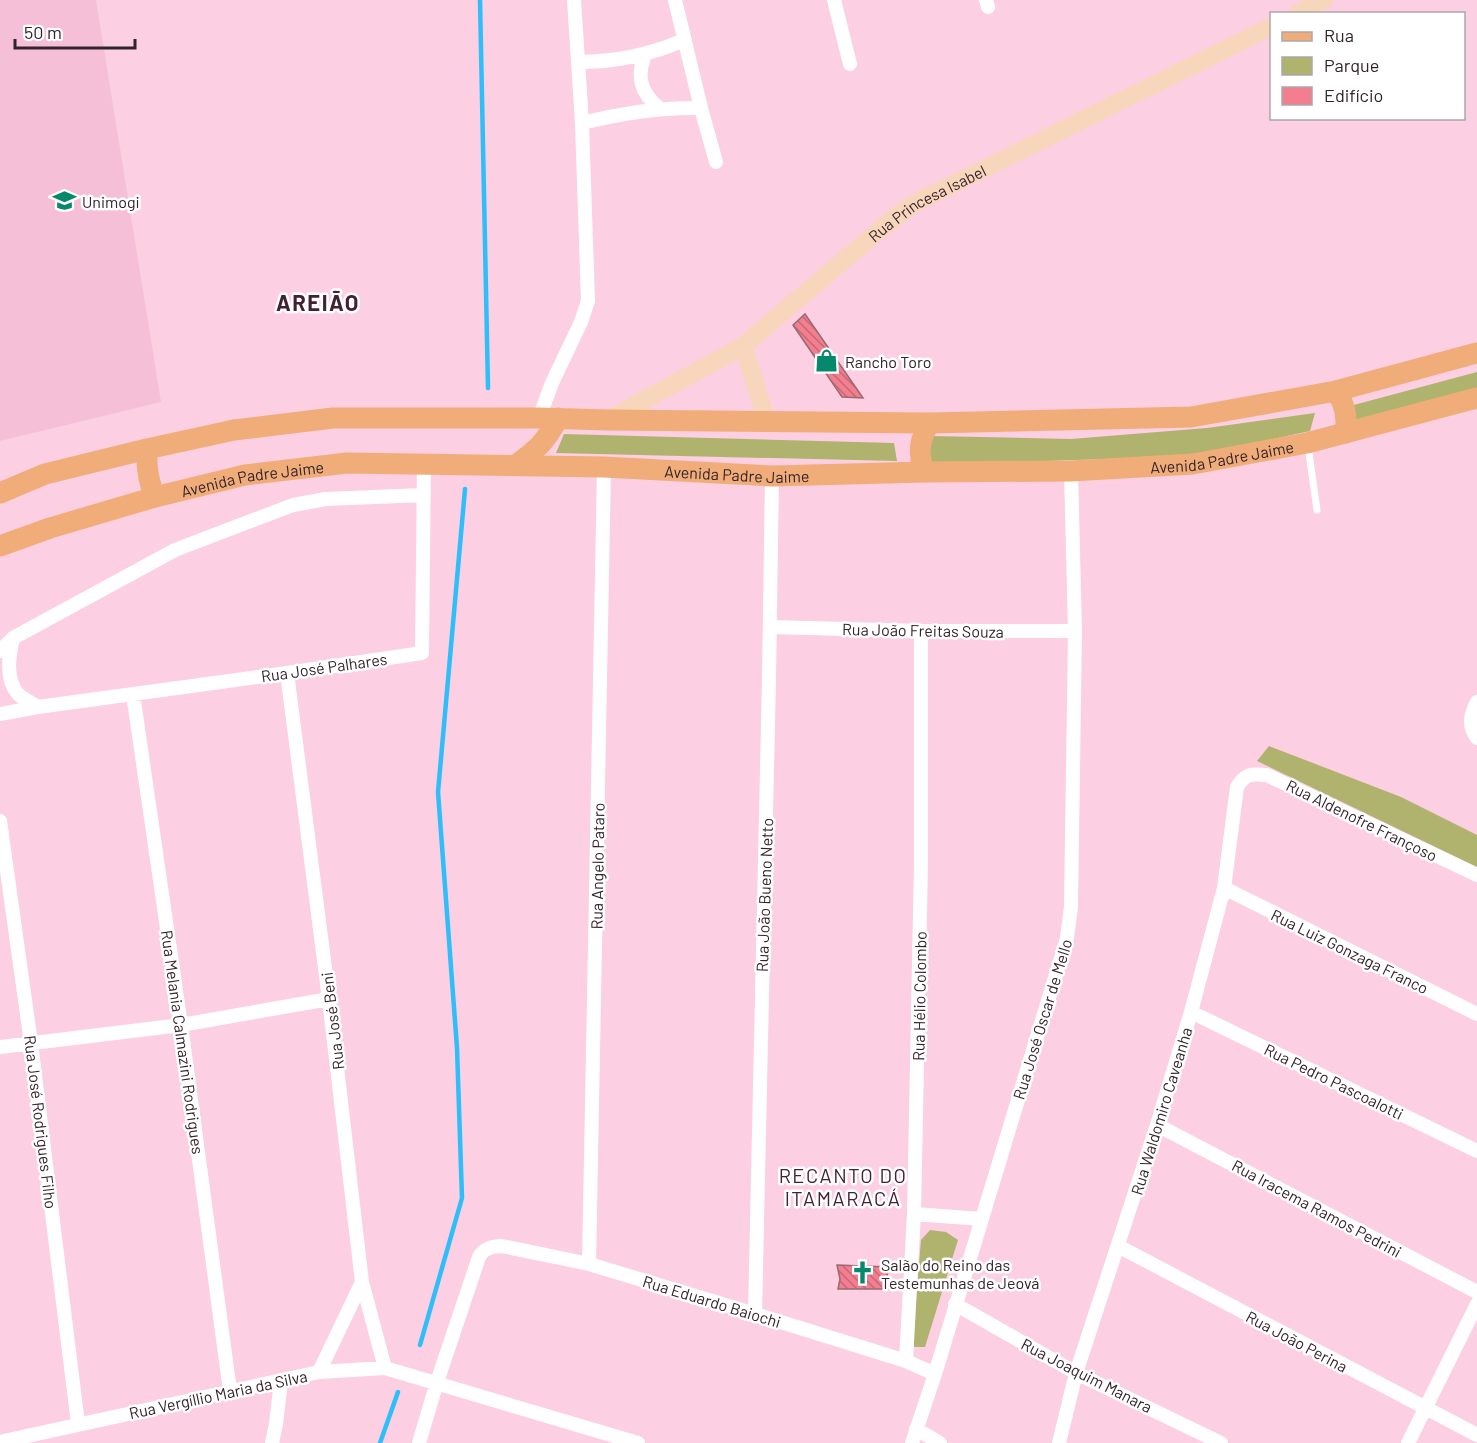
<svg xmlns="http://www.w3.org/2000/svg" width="1477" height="1443" font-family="Barlow,sans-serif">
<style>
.built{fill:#f5c0d7}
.green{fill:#afb36e}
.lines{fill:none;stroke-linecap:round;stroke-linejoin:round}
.stream{stroke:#2ebffa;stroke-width:4.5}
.building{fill:url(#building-back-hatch);stroke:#976b70;stroke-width:1.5}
.lane{stroke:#fff;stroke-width:7}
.street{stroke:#fff;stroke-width:14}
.secondary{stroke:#f8d6bc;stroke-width:18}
.primary{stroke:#f1ad79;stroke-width:21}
.labels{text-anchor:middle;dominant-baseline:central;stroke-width:5;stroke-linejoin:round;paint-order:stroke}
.poi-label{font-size:16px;fill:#33232a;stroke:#fff;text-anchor:start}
.street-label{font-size:16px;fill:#33232a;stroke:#fff}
.quarter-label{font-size:20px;letter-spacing:1.5px;fill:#432131;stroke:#fff}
.district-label{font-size:22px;font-weight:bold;letter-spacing:1.5px;fill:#432131;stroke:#fff}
</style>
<defs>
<pattern id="building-back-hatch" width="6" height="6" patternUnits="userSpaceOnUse" patternTransform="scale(1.5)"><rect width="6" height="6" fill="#f37e90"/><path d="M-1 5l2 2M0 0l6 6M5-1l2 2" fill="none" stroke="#c56776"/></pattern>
</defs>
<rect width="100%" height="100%" fill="#fdcfe2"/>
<!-- built -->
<path class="built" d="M0,0H96L161,402L0,441Z"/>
<!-- green -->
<path class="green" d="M1477,372V389L1356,424L1350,406Z
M1315,413L1310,431L1195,456L930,465V436L1071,439L1207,428Z
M564,434L894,443L897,461L556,453Z
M1269,746L1401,797L1477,835V867L1257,761Z
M930,1230L946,1232L958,1240L925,1347H912L921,1240Z"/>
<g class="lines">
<!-- stream -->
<path class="stream" d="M480,0L488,388
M420,1345L462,1198L457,1048L438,792L465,489
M380,1443L398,1392"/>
</g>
<!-- building -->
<path class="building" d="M805,314L863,398L842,397L793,325Z
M837,1265L888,1267L887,1279L889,1289H838L840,1279Z"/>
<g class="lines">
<!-- lane -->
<path class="lane" d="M1308,446L1317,510"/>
<!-- street -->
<path class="street" d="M675,0L701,108L716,162
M834,0L850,64
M986,0L988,7
M645,55C636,77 641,93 659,108
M578,62C616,62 650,55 684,40
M582,123C622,113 660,107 701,108
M539,418L552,383L581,322L588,301L582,123L574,0
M770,627L921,631H1075
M13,638C9,656 5,679 18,694C23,699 32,703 38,707
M0,651L13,638L175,550L293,505L326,499L424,495
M287,673L329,999L362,1282L385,1368
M133,694L181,1025L230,1391
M1477,702C1470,715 1468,726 1477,738
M0,714L38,707L287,673L422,653L424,463
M0,821L31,1043L78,1424
M1224,888L1477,1014
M1191,1012L1477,1151
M0,1047L181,1025L329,999
M1157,1125L1477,1292
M914,1214L982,1219
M1118,1246L1477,1435
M589,1264L604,467
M955,1304L1076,1373L1221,1443
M755,1314L769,678L772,476
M906,1361L914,1214L921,864V631
M319,1372L362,1282
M916,1429L940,1443
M0,1442L319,1372L385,1368L638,1443
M272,1443L276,1424L281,1381
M419,1443L437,1382L479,1257C484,1248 492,1246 502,1246L589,1264L755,1314L906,1361L935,1374
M912,1443L935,1374L1067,938L1071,907L1075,631L1071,471
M1059,1443L1076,1373L1157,1125L1191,1012L1224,888L1237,787C1245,773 1252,774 1267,775L1477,875
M1408,1443L1477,1304"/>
<!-- secondary -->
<g class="secondary">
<path d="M1297,14L1324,0"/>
<path d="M743,346L767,421"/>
<path id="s1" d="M608,420L743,346L884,226L913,204L1272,26"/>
</g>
<!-- primary -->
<g class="primary">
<path d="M1336,391C1345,404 1348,417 1345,433"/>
<path d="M147,449C146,466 148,481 155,497"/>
<path d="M516,465C536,450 546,442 558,418"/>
<path d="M925,472C917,454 919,439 930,423"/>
<path d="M0,493L45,474L147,449L234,430L333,418H539L608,420L930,423L1191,417L1336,391L1477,353"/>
<path id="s2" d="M0,546L50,528L155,497L245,475L347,463L604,467L772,476L925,472L1071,471L1193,464L1307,443L1477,398"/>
</g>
</g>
<!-- icons -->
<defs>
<symbol id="university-bare" viewBox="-9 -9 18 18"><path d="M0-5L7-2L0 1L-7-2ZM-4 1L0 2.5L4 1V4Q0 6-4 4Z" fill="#05886c" stroke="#fff" stroke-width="2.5" paint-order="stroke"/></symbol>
<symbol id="shop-bare" viewBox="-9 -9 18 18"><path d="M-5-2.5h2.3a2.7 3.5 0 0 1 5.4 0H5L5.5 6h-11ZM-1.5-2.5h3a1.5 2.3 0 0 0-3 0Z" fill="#05886c" stroke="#fff" stroke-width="2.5" paint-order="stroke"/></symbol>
<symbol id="church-bare" viewBox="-9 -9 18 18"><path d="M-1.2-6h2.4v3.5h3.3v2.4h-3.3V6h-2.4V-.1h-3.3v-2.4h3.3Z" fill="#05886c" stroke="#fff" stroke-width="2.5" paint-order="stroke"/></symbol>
</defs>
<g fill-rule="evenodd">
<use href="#university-bare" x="48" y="184" width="33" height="33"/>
<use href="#shop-bare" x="810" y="344" width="33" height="33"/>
<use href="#church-bare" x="846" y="1256" width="33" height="33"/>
</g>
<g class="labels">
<!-- poi labels -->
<g class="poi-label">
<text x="82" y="201">Unimogi</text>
<text x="845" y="361">Rancho Toro</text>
<text x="881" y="1264">Salão do Reino das<tspan x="881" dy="18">Testemunhas de Jeová</tspan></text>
</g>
<!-- street labels -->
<g class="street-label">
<text stroke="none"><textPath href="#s1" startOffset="388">Rua Princesa Isabel</textPath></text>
<text stroke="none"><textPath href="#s2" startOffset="1234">Avenida Padre Jaime</textPath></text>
<text stroke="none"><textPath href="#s2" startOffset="748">Avenida Padre Jaime</textPath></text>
<text stroke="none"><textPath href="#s2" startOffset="262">Avenida Padre Jaime</textPath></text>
<text transform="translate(923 630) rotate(1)">Rua João Freitas Souza</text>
<text transform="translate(324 667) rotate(-8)">Rua José Palhares</text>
<text transform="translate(1362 820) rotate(26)">Rua Aldenofre Françoso</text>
<text transform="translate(597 866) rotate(-89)">Rua Angelo Pataro</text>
<text transform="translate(764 895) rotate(-88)">Rua João Bueno Netto</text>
<text transform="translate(1350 951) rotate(26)">Rua Luiz Gonzaga Franco</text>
<text transform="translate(919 996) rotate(-89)">Rua Hélio Colombo</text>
<text transform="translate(1042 1019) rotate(-73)">Rua José Oscar de Mello</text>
<text transform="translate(332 1021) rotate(-97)">Rua José Beni</text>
<text transform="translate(183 1042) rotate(82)">Rua Melania Calmazini Rodrigues</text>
<text transform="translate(1334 1081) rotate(26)">Rua Pedro Pascoalotti</text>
<text transform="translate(1161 1111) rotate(-73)">Rua Waldomiro Caveanha</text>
<text transform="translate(41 1122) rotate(83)">Rua José Rodrigues Filho</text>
<text transform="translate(1317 1208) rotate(28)">Rua Iracema Ramos Pedrini</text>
<text transform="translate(712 1301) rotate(17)">Rua Eduardo Baiochi</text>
<text transform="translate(1297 1341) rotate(28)">Rua João Perina</text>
<text transform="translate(1087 1375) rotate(27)">Rua Joaquim Manara</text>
<text transform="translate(218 1394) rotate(-12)">Rua Vergíllio Maria da Silva</text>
</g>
<!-- quarter labels -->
<g class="quarter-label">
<text x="843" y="1175">RECANTO DO<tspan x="843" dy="23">ITAMARACÁ</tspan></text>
</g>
<!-- district labels -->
<g class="district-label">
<text x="318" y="302">AREIÃO</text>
</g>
</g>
<!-- legend -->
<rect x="1270" y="12" width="195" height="108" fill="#ffffff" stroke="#ada7aa" stroke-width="1.5"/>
<rect x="1282" y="32" width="30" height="9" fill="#f1ad79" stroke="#ada7aa" stroke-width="1.5"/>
<text x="1324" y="42" font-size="18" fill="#33232a">Rua</text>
<rect x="1282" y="57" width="30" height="18" fill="#afb36e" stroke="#ada7aa" stroke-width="1.5"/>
<text x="1324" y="72" font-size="18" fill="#33232a">Parque</text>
<rect x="1282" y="87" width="30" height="18" fill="#f37e90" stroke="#ada7aa" stroke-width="1.5"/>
<text x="1324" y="102" font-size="18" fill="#33232a">Edifício</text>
<!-- scale -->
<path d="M15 39v9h120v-9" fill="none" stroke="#33232a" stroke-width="3"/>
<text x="24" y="39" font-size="18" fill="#33232a" stroke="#ffffff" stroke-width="4.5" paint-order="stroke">50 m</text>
</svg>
